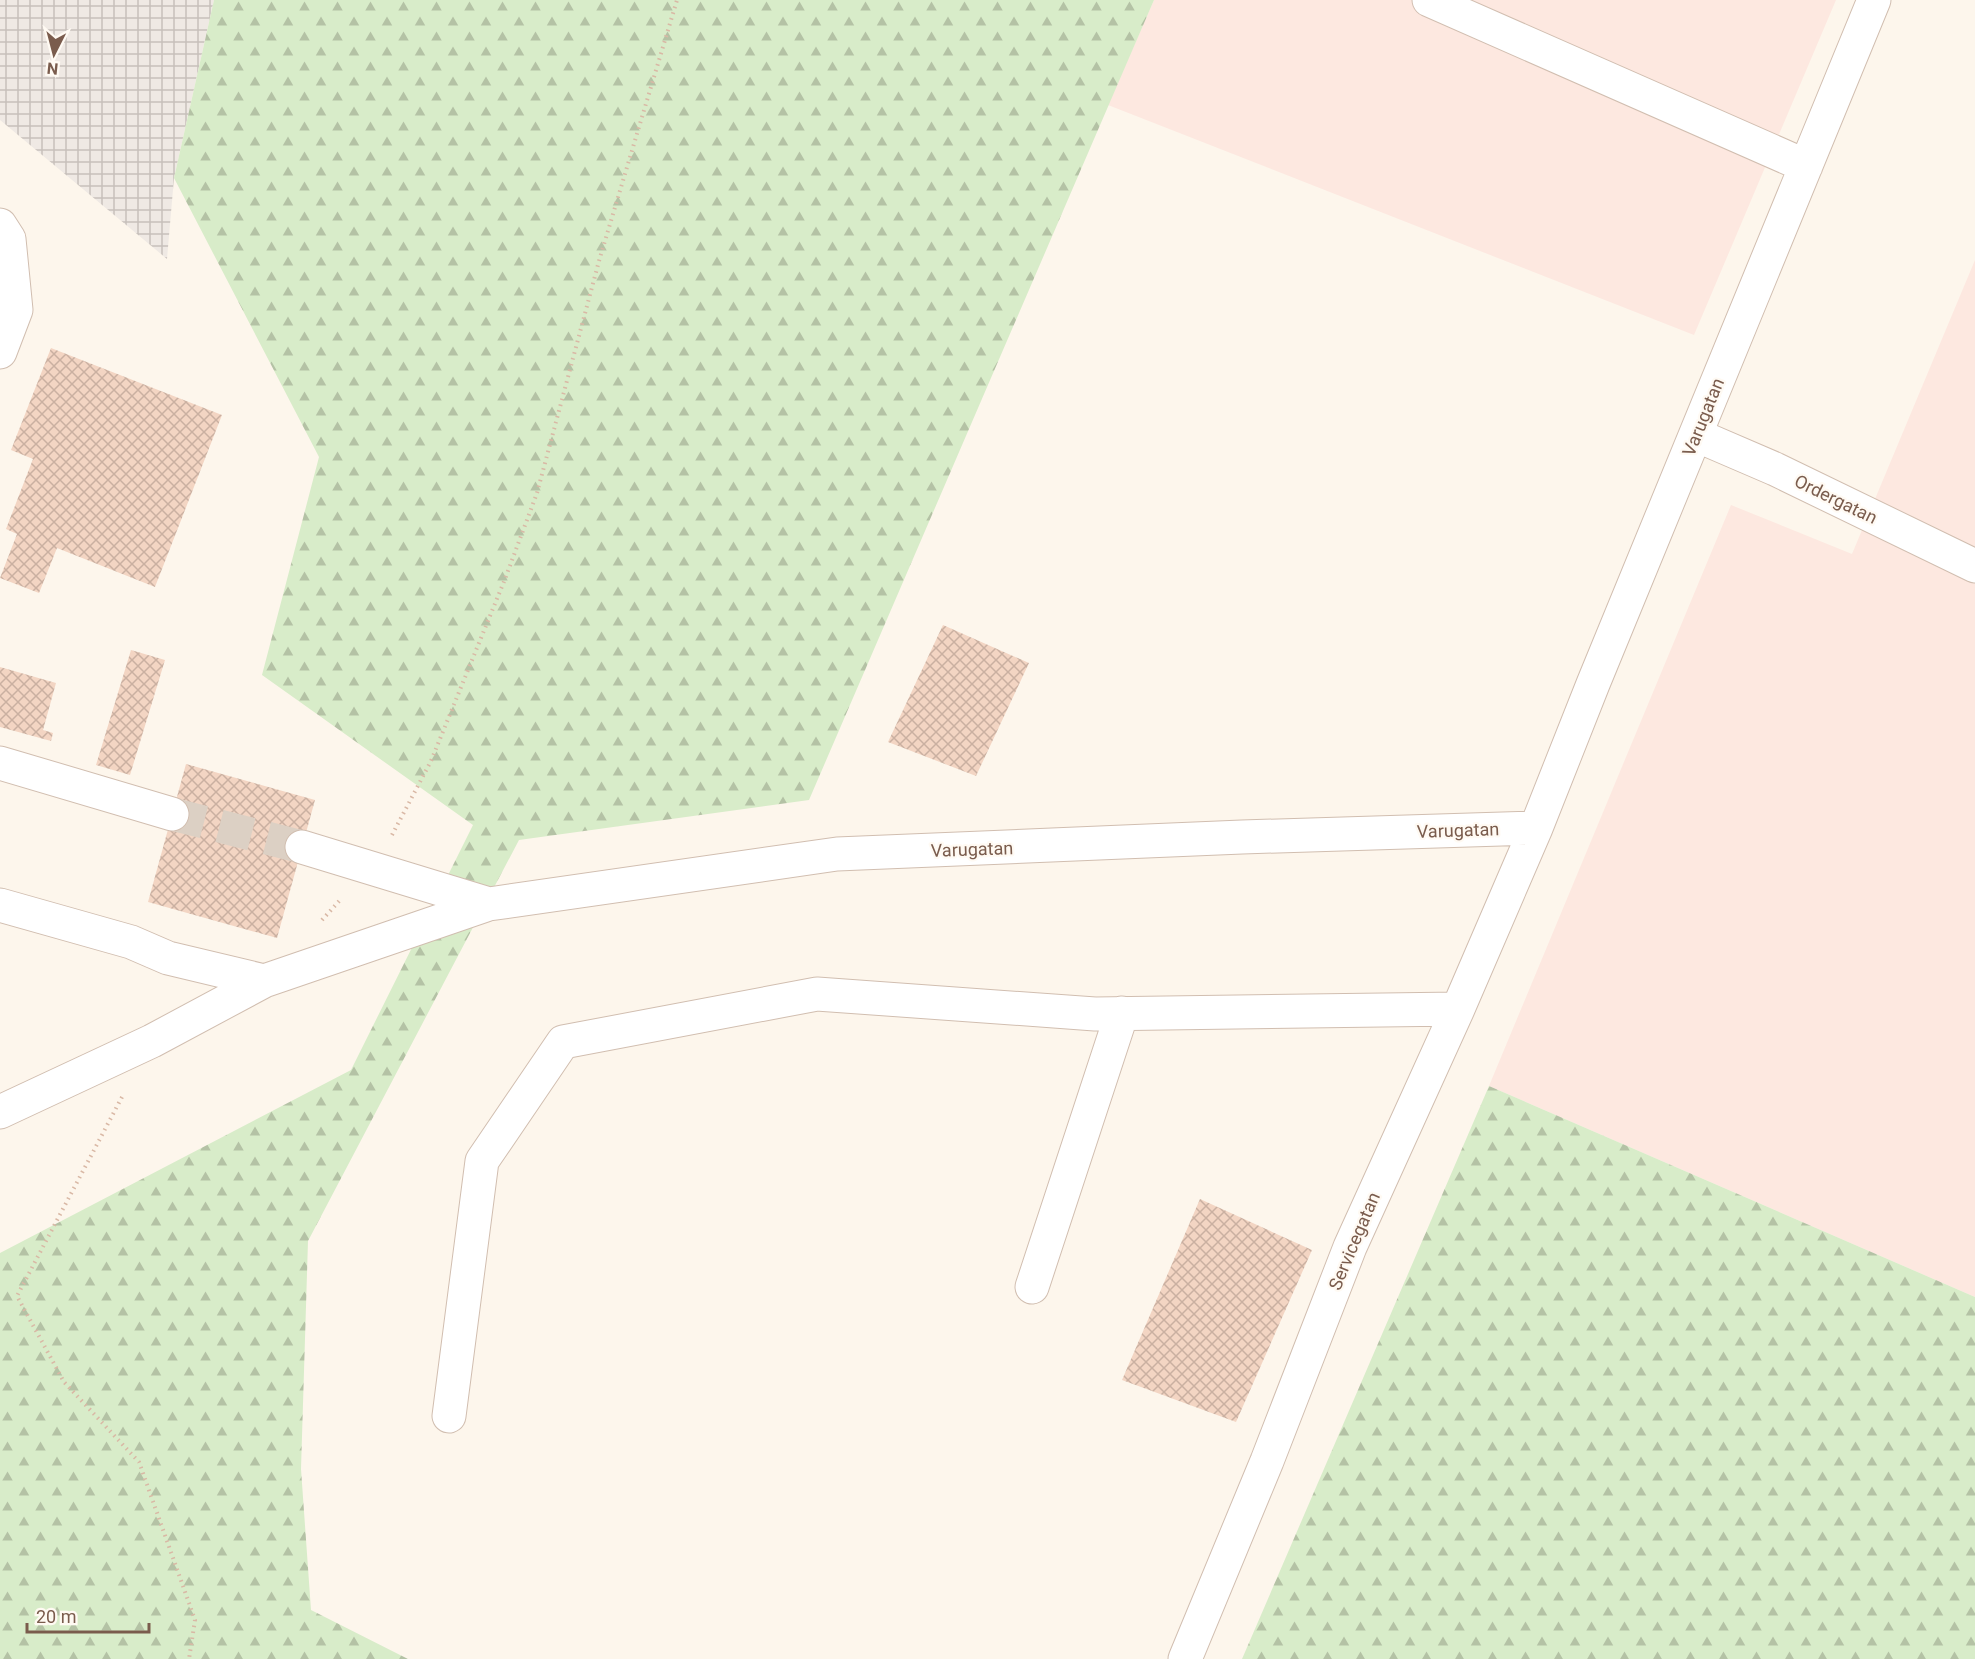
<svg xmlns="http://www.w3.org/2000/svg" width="1975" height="1659" font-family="Roboto,sans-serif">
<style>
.commercial{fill:#fde8e0}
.industrial{fill:url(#industrial-grid)}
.forest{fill:url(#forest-firs)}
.building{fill:url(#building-cross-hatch)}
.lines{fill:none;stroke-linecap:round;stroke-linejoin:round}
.minor-tunnel{stroke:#dcd0c4;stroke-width:33;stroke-dasharray:33 16;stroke-linecap:butt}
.minor-casing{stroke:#d1beb0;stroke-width:35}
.path{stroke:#d9b8a5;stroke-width:4;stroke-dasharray:1.5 4.5;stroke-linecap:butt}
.minor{stroke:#fff;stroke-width:33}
.labels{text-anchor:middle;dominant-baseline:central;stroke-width:4.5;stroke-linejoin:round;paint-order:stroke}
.street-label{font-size:18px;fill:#7a5c4d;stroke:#fffaf3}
</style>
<defs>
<pattern id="industrial-grid" width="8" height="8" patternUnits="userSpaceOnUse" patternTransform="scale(1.5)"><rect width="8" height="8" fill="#efe9e4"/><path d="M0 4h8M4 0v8" fill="none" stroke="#c7c0bb"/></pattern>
<pattern id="forest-firs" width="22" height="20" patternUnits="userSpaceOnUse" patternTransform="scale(1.5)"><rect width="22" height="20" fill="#d8ecc9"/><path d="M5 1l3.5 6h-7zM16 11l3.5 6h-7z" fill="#b4c2a5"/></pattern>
<pattern id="building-cross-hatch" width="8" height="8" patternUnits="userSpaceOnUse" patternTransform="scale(1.5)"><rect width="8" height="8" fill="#f3d5c3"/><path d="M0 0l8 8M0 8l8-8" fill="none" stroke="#cab0a1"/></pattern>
</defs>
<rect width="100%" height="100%" fill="#fdf6ec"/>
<!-- commercial -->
<path class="commercial" d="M1154,0H1836L1694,335L1108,105Z
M1975,260V1297L1489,1086L1731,505L1852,554Z"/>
<!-- industrial -->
<path class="industrial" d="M0,0H214L174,178L167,259L0,120Z"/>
<!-- forest -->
<path class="forest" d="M214,0H1154L809,800L519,840L308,1241L301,1469L311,1610L408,1659H0V1253L351,1070L473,825L262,675L319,457L174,178Z
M1489,1086L1975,1297V1659H1242Z"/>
<!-- building -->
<path class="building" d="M51,348L222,415L155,587L57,548L39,593L0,578L17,534L6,529L33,459L11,450Z
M943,625L1029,663L976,776L888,742Z
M131,650L165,660L130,775L96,765Z
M0,667L56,683L43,730L53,733L51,741L0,727Z
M186,764L315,800L277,938L148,902Z
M1200,1199L1312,1250L1236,1422L1122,1380Z"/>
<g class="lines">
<!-- minor-tunnel -->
<path class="minor-tunnel" d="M172,814L302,847"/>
<defs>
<path id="minor" d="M1429,0L1806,166
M0,225L9,239L16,310L0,352
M1696,435L1775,469L1975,566
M0,763L172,814
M302,847L489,904
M0,905L131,942L168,958L264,981
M0,1112L152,1041L264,981L489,904L837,854L1242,837L1536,828
M1032,1287L1122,1013
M449,1416L482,1161L563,1042L817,994L1095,1014L1458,1009
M1185,1659L1267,1461L1350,1247L1458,1009L1536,828L1593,684L1874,0"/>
</defs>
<!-- minor casing -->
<use href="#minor" class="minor-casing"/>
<!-- path -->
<path class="path" d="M392,835L431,761L505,579L537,493L599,261L677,0
M322,920L341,899
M122,1097L17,1296L64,1382L139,1462L195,1620L189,1659"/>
<!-- minor -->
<use href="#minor" class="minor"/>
</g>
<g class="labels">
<!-- street labels -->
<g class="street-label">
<text transform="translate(1703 417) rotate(-68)">Varugatan</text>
<text transform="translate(1836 499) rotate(26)">Ordergatan</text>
<text transform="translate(1458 830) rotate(-2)">Varugatan</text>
<text transform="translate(972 849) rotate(-2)">Varugatan</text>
<text transform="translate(1354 1241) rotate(-67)">Servicegatan</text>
</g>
</g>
<!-- north arrow -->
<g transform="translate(54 54) rotate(186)" stroke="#fffaf3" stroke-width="4.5" paint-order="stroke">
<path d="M0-4.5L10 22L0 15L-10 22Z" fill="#7a5c4d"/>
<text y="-9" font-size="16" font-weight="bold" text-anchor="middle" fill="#7a5c4d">N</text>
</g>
<!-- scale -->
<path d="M27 1623v9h122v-9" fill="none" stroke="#7a5c4d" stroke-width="3"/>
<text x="36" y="1623" font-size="18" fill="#7a5c4d" stroke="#fffaf3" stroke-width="4.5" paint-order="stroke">20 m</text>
</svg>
